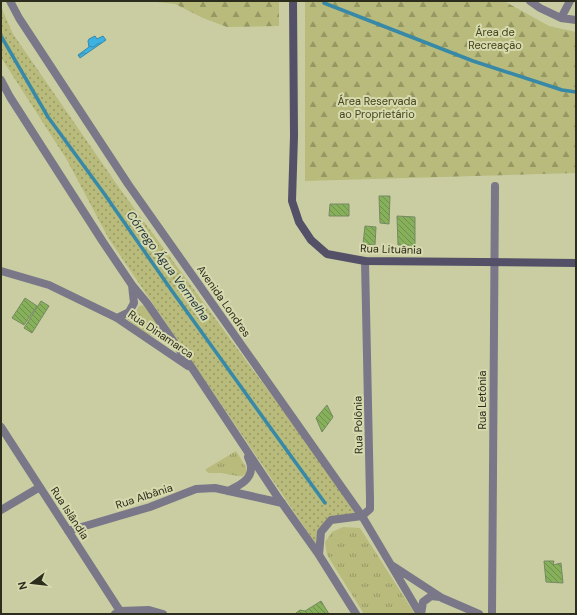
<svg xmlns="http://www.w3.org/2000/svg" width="577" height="615" font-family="'DM Sans',sans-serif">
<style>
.grass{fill:url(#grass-dots)}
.forest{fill:url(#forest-firs)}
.park{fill:url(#park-tufts)}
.water{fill:url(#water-waves);stroke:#3789a7}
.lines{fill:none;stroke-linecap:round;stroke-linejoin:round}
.stream{stroke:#3789a7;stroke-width:3.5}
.building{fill:url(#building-back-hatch);stroke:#768965}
.street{stroke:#797788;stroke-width:8}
.secondary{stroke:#535068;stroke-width:8}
.labels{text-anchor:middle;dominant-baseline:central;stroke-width:4;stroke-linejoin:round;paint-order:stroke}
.park-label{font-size:11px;fill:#44451c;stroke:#d7daae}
.street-label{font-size:11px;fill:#2c2d1c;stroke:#d7daae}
.water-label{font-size:12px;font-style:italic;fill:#1a2e37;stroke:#d7daae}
</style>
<defs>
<pattern id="grass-dots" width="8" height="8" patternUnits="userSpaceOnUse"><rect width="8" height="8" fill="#b8bb7b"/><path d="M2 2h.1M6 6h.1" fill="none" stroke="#969864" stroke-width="1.8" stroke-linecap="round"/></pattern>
<pattern id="forest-firs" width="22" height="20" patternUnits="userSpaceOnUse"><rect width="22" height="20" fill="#b8bb7b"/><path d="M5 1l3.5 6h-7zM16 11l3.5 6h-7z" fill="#969864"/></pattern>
<pattern id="park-tufts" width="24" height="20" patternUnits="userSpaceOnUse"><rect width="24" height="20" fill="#b8bb7b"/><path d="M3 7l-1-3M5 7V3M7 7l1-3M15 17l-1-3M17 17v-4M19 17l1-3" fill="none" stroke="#969864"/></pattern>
<pattern id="water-waves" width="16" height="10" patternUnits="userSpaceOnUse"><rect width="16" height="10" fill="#3cb1e2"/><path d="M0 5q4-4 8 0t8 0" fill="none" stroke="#3390b6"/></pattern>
<pattern id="building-back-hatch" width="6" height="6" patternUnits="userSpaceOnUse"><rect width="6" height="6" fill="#87b05a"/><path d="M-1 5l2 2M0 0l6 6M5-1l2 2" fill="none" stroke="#6f904a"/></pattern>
</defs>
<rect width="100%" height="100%" fill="#cacda2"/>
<!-- grass -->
<path class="grass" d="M1,7L13,34L120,189L359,514L329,519L318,532L316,544L109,239L67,160L2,59L1,56Z"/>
<!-- forest -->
<path class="forest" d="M149,1H279V26L227,27L203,18L175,4Z
M305,1H504L549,26L576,32V173L305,181Z"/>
<!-- park -->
<path class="park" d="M144,305L164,333L157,338L144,333L127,319C134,316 136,312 139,306Z
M236,451L246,467L247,473L242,476H238L221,473H209L206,471V469Z
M343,527L360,528L415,614H364L327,555L325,542L332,532Z"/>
<!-- water -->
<path class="water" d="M95,36L97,39L103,36L106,40L80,58L78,55L89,47L88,41L89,39Z"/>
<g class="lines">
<!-- stream -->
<path class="stream" d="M324,3L473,61L562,90L576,92
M1,36L48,117L103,192L172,291L267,423L325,503"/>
</g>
<!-- building -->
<path class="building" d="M379,196H390L389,224L380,223Z
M330,204H349V216H329Z
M397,216L415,217V251H409V245H398Z
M365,226L376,227L375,245L363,244Z
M25,298L37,306L24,325L12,318Z
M41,301L49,306L32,333L24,328Z
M327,405L333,417L322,432L316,418Z
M544,561H554L553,565L561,563L563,583L546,582Z
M321,601L329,614H297L296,613L300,610L305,611Z"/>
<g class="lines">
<!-- street -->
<path class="street" d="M10,1L19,18L128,184L362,516L420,614
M530,1L540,8L561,18L576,20
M561,18L570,1
M1,80L10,97L103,242L132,285L147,303L192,368L277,496L319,555L356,614
M1,271L49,285L117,318L188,366
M117,318L129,312L134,303L132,285
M1,427L120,611
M228,491C238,486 252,480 251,467C251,464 249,460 248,457
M1,510L40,487
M68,531L150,507L196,489L215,488L282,503
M319,555L321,532L331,520L362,516L370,509V499L365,261
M393,566L442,598L479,614
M115,614L120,611L149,610L163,614
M421,614L423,602L431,596L440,597
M492,614L495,186"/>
<!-- secondary -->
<path class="secondary" d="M293,1L294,136L292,201L299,222L311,240L327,254L365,261L576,263"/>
</g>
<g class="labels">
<!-- park labels -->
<g class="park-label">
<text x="495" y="32">Área de<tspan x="495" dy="13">Recreação</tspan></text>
<text x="377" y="101">Área Reservada<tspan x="377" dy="13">ao Proprietário</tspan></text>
</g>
<!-- street labels -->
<g class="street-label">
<text transform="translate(391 249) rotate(2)">Rua Lituânia</text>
<text transform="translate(224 301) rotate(55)">Avenida Londres</text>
<text transform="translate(161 334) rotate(34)">Rua Dinamarca</text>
<text transform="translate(482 400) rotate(-90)">Rua Letônia</text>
<text transform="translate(358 425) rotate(-91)">Rua Polônia</text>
<text transform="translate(144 496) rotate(-18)">Rua Albânia</text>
<text transform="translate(70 513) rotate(57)">Rua Islândia</text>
</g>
<!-- water labels -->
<g class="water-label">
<text transform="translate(168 266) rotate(54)">Córrego Água Vermelha</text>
</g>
</g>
<!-- border -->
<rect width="577" height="615" fill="none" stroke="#2c2d1c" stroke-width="4"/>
<!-- north arrow -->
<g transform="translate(32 583) rotate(255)" stroke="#d7daae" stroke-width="3" paint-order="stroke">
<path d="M0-3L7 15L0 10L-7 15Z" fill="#2c2d1c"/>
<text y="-6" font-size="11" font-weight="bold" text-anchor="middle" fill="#2c2d1c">N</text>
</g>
</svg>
